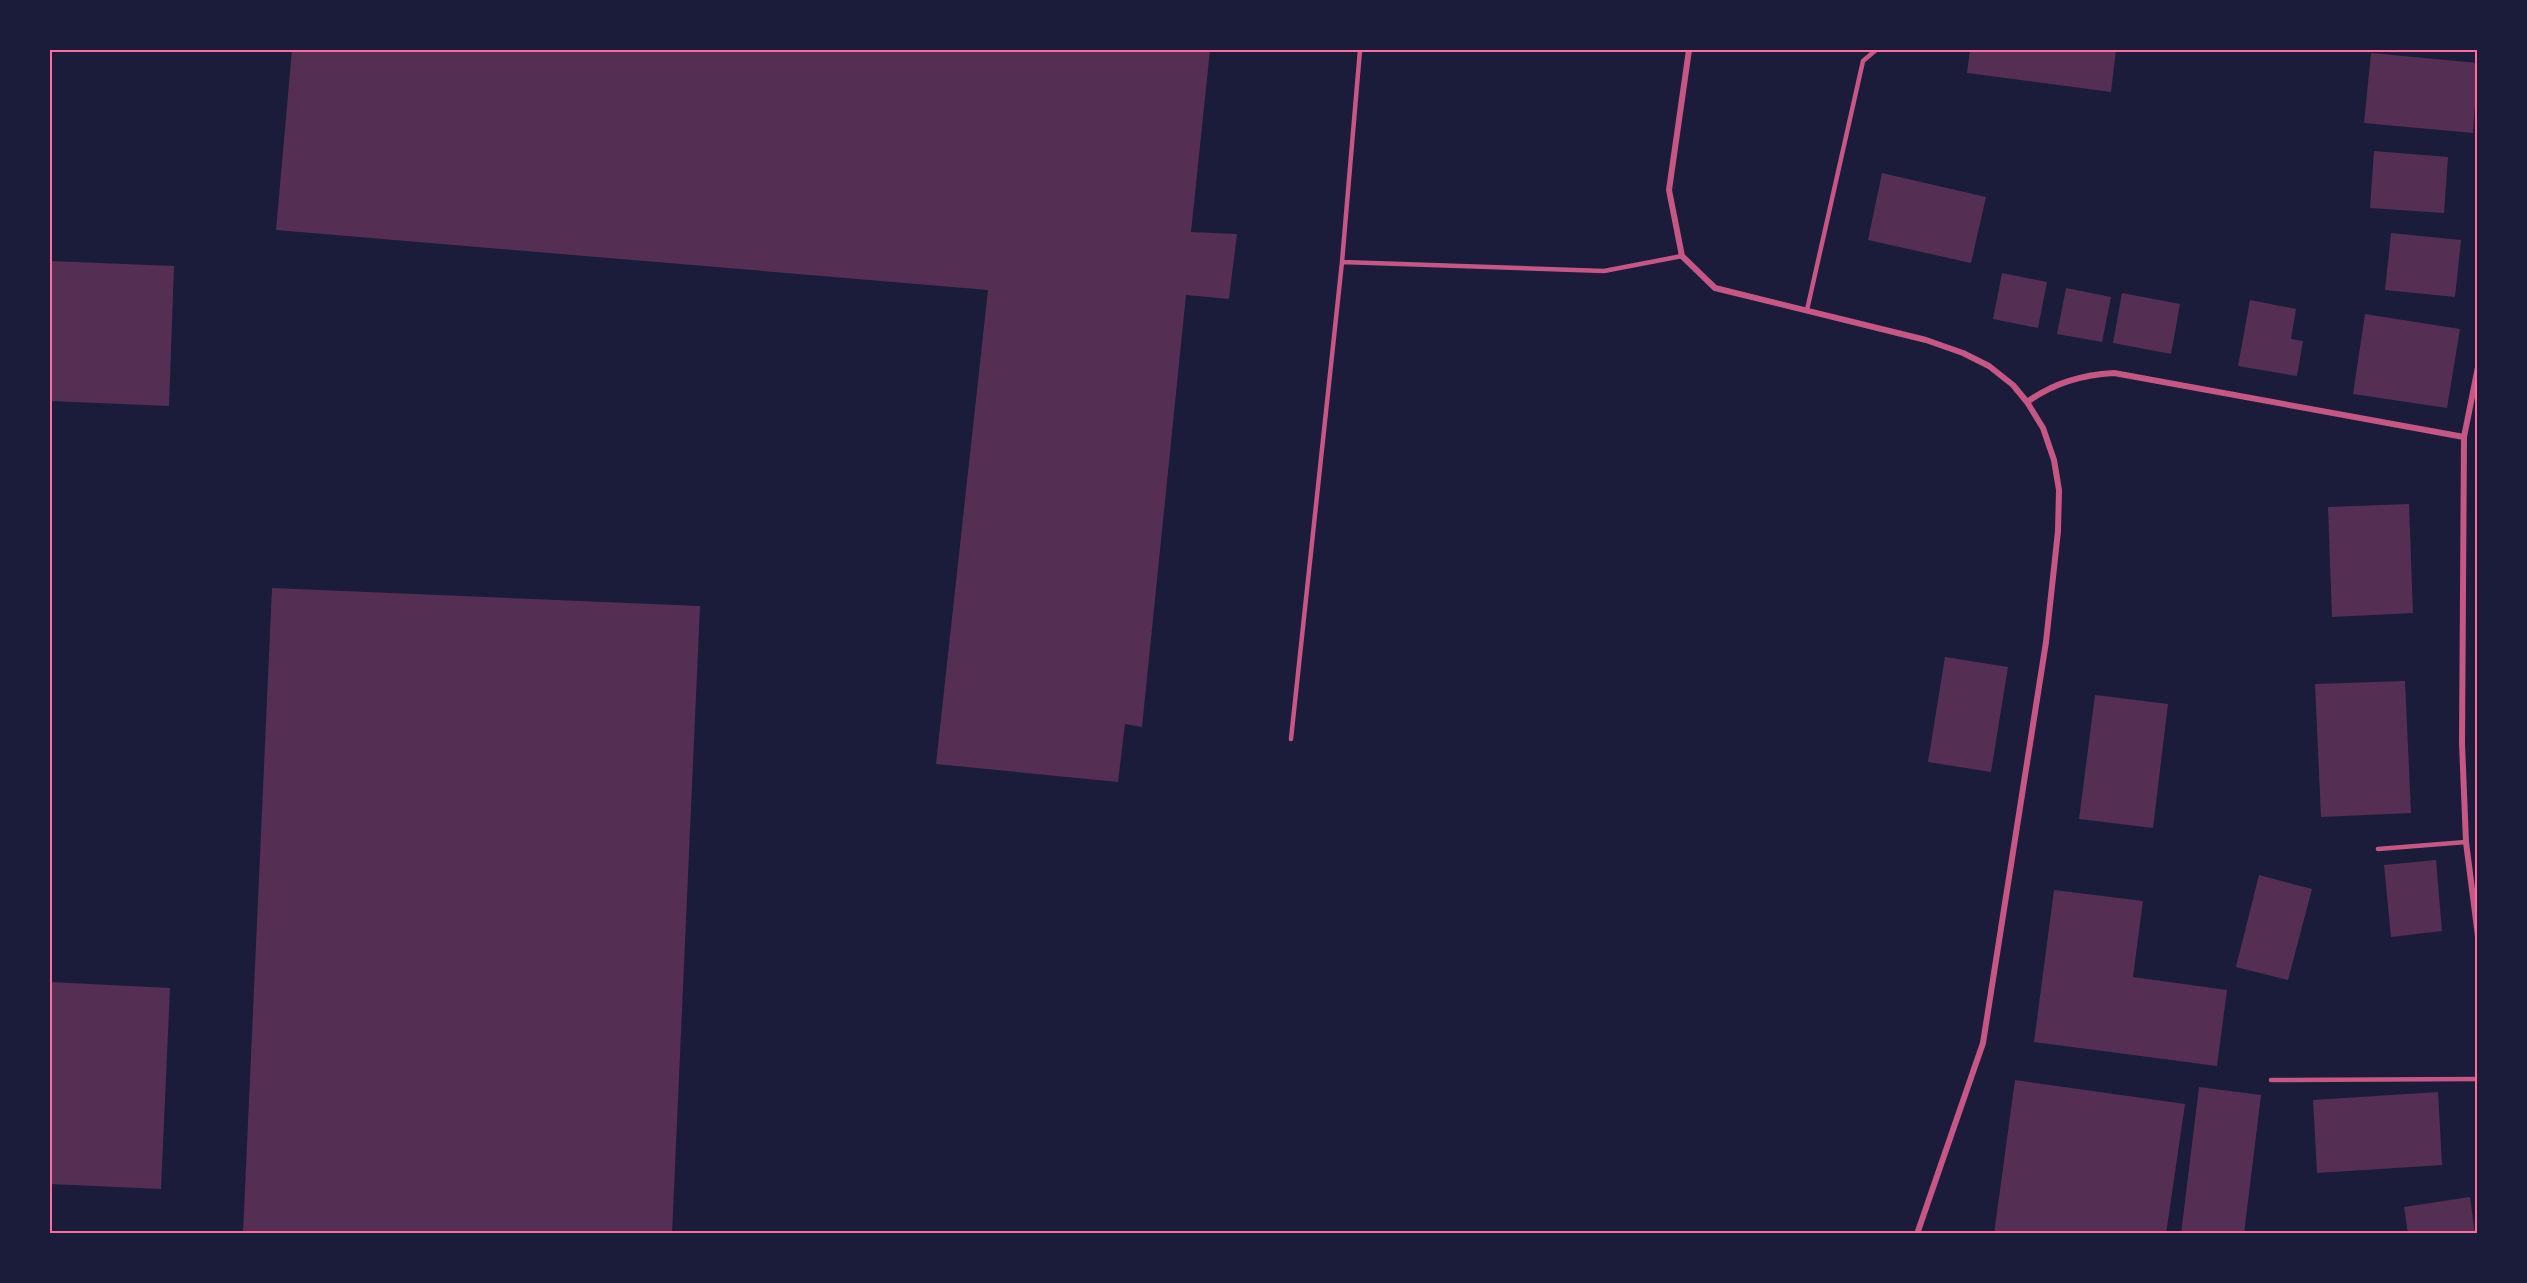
<svg xmlns="http://www.w3.org/2000/svg" width="2527" height="1283" font-family="'Titillium Web',sans-serif">
<style>
.building{fill:#542f53}
.lines{fill:none;stroke-linecap:round;stroke-linejoin:round}
.service{stroke:#c65784;stroke-width:4.5}
.minor{stroke:#c65784;stroke-width:6}
.neatline{fill:none;stroke:#ff6b9d;stroke-width:2}
</style>
<rect width="100%" height="100%" fill="#1b1b3a"/>
<!-- building -->
<path class="building" d="M292,50H1210L1191,232L1237,234L1229,299L1186,295L1142,727L1125,724L1118,782L936,764L988,290L276,230Z
M1970,50H2116L2111,92L1967,73Z
M2371,53L2478,63L2473,133L2364,123Z
M2374,151L2448,157L2444,213L2370,208Z
M1882,173L1986,197L1971,263L1868,240Z
M2391,233L2461,240L2455,297L2385,290Z
M50,261L174,266L169,406L50,401Z
M2002,273L2047,282L2038,328L1993,319Z
M2066,288L2111,297L2102,342L2057,334Z
M2122,293L2180,304L2171,354L2113,343Z
M2250,300L2296,309L2291,339L2303,341L2297,376L2238,366Z
M2365,314L2460,329L2447,408L2353,394Z
M2409,504L2413,613L2332,617L2328,507Z
M272,588L700,606L672,1234H243Z
M1945,657L2008,667L1991,772L1928,762Z
M2405,681L2411,813L2321,817L2315,684Z
M2095,695L2168,704L2153,828L2079,819Z
M2436,860L2442,931L2391,937L2384,865Z
M2259,875L2312,889L2288,980L2236,967Z
M2054,890L2143,901L2133,977L2227,990L2217,1066L2034,1042Z
M50,982L170,988L161,1189L50,1184Z
M2015,1080L2185,1104L2166,1234H1994Z
M2199,1087L2261,1095L2244,1234H2181Z
M2438,1092L2442,1165L2317,1173L2313,1100Z
M2470,1197L2475,1234H2408L2404,1207Z"/>
<g class="lines">
<!-- service -->
<path class="service" d="M1360,50L1342,262L1604,271L1682,256
M1807,310L1863,61L1876,50
M1291,739L1342,262
M2378,849L2466,842
M2271,1080L2478,1079"/>
<!-- minor -->
<path class="minor" d="M1689,50L1669,190L1682,256L1715,288L1926,340L1963,353L1989,366L2013,385L2027,402L2043,428L2054,460L2059,490L2058,531L2046,642L1983,1043L1917,1234
M2478,367L2464,437L2462,743L2466,842L2478,936
M2027,402C2054,383 2081,375 2114,373L2464,437"/>
</g>
<!-- border -->
<rect width="2527" height="1283" fill="none" stroke="#1b1b3a" stroke-width="102"/>
<rect x="51" y="51" width="2425" height="1181" class="neatline"/>
</svg>
